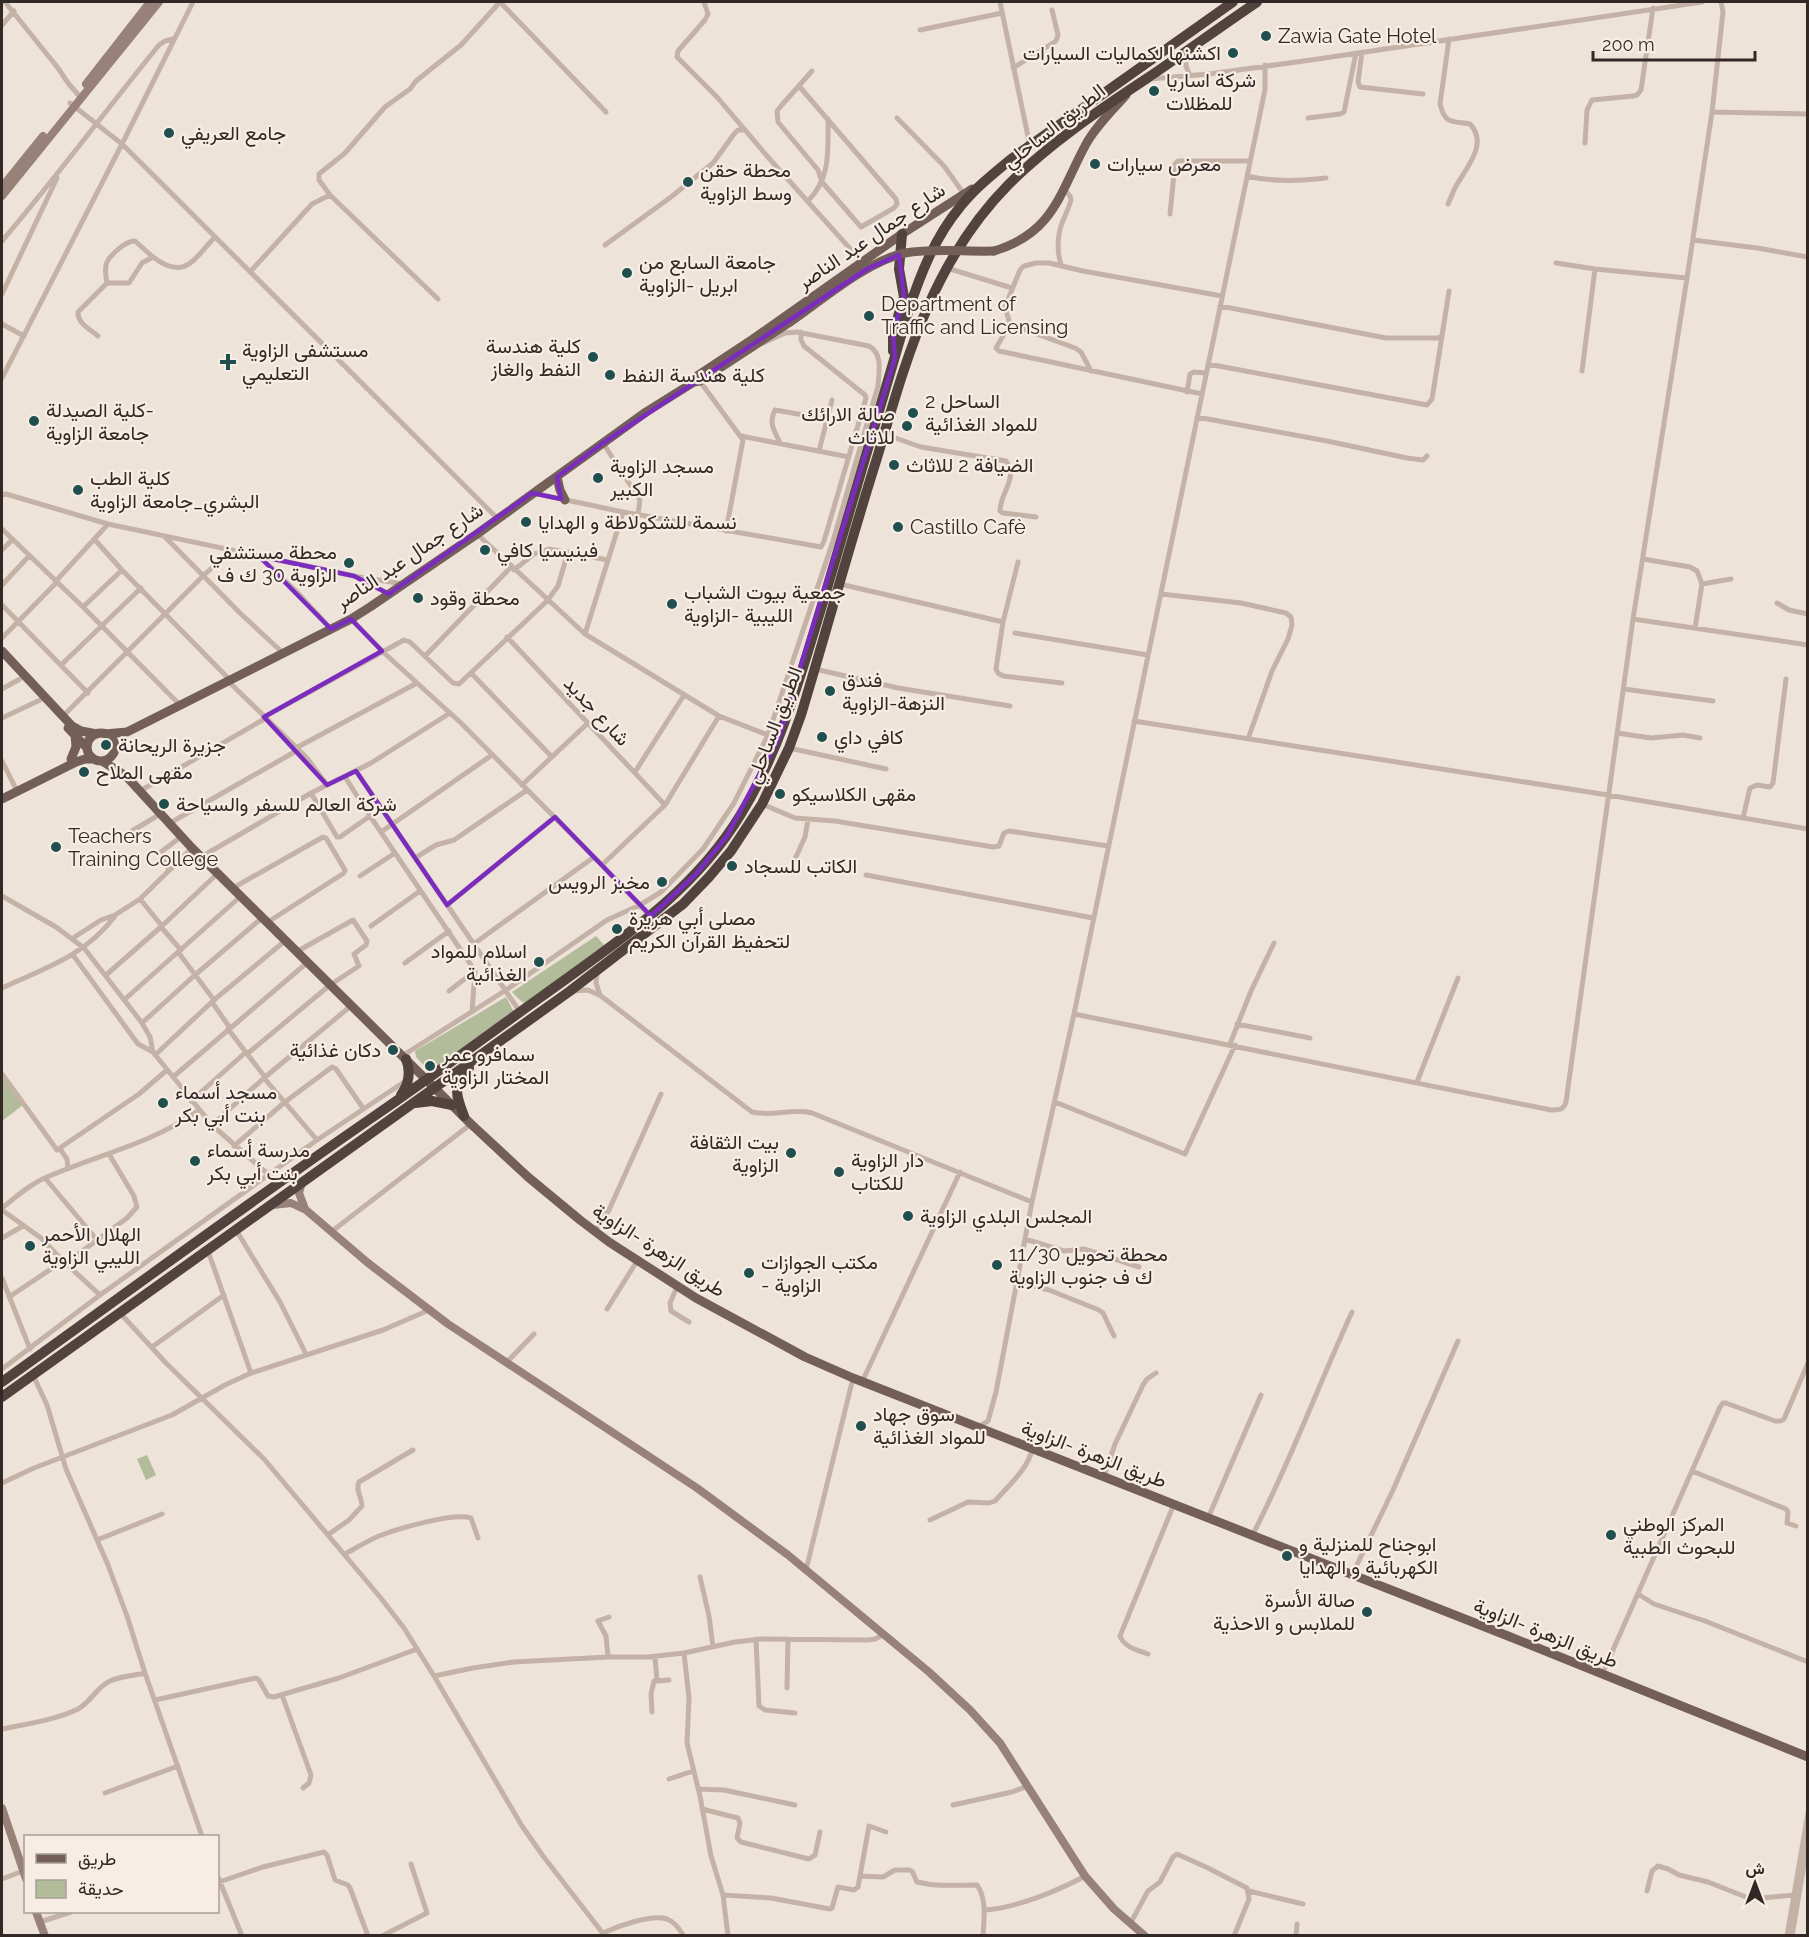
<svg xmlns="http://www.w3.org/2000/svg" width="1809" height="1937" font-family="Raleway,Vazirmatn,sans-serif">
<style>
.green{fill:#b3bc9a}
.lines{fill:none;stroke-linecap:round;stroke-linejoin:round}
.street{stroke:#c5b2a6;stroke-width:5}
.secondary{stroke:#988178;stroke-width:8}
.primary{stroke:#735f58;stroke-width:9}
.highway{stroke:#52433e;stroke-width:10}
.primary-bridge{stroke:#735f58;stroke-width:9}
.marked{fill:none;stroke:#7b2cbf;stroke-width:4.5;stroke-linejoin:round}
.poi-dot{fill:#204f4f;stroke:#f7ede4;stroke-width:2}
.labels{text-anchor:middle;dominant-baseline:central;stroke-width:4.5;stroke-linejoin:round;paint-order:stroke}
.poi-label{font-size:20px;fill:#322926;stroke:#f7ede4;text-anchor:start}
.street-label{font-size:20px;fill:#322926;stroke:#f7ede4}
</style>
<rect width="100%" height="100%" fill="#eee3d9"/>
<!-- green -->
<path class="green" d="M596,936L606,947L525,1003L522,1002L512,992Z
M506,997L514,1012L434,1070H428L416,1057L415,1051Z
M2,1075L23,1105L2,1121Z
M147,1455L156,1475L146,1480L137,1459Z"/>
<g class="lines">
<!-- street -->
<path class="street" d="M5,2L58,68L68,83L81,98
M500,2L606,112
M704,2L708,14L705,20L678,51L677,57L717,97L767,156L862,262
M1000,2L1030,146
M2,25L14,11
M920,30L1002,13
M1185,52L1186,66L1190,76
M1362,52L1358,82L1360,87L1423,94
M1013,68L1056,41L1058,35L1052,10
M1150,79L1209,74L1311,60L1702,2
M799,86L896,199L897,204L894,208L861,227L822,182L818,170L778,122L777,111L781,106L812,71
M70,103L122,144L498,519
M1712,112L1808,114
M897,118L944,166L964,194
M1308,118L1340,114L1344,112L1356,53
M1585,143L1587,110L1592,100L1633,96L1637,95L1641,90L1653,8
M1247,176C1272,182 1301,181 1326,178
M330,195L319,180V174L345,153L385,107L410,89L416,81L461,45L500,2
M808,201C831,178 828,150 828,119
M1448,204C1451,198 1453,191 1456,186C1466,168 1489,144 1470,124C1452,121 1445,125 1440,104L1449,39
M1170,214L1175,164L1178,161H1250
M1693,240L1757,248L1808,257
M2,241C56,178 106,110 159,45L165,41L173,39
M605,245L671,197L713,163L734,134L738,130H745
M1556,263L1595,269L1687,278
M1061,265C1057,251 1057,237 1062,223C1065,215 1069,208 1071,200L1070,196L1065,190
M947,268L1012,288
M250,272L312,204L330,195L438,299
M107,283C106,277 104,268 107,262C111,254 127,240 135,241L153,257
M2,294L57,178
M1220,306L1386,338H1438L1442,336L1449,291
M2,324L24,336
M1010,324L1075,348L1081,352L1091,371
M98,336C90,329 77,323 78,312L107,283H129L142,263L153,257C185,281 193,260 215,237
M1208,364L1427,405L1432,399L1442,336
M1582,371L1595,269
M2,378L122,144L193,2
M699,380L743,440L726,531
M1187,392L1190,374L1194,372L1206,373
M1202,394L999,351L996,348L1010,324L1005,307L1020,270L1024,266L1036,263H1049L1083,271L1222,296
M1197,417L1327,441L1407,458L1423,460L1427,456
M884,434L921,447L1006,461C1019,478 1000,492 1000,511L1003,513L1036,517
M741,436L849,457
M603,443L640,500L638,514
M780,443C775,432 768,423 775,410L827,419
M819,451L832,400
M533,493L623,512L821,547L824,541L866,398L865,395L804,346L801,340V332
M2,495L6,494L108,524L354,576L403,584
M2,529L83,607L180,705
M477,534L585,634L719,716L768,735
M165,537L241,614L283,653
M95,540L122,570L230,680
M2,550L12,540
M260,557L296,591L331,629
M1643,559L1690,567L1697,571L1702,584L1695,628
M1018,562L1003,622L996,669L998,673L1003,676L1062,683
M514,570L534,554L549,549L608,560
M358,578L389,594
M56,581L108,524
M840,584L1003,622
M1702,584L1731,579
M2,585L29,556
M1161,594L1241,603L1286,613L1291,617L1292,625L1288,639L1272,671L1248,739
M1777,603L1789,610L1808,614
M2,605L88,693
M83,607L122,570
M351,619L382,651L461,723L602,865L650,916
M1633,619L1808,645
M1015,633L1148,655
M585,634L623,512
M507,637L665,805
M2,638L57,582
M425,656L511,567
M61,665L141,588
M815,669L898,688L1010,706
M471,673L552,757
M228,681L307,758L327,785
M2,689L20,679
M1624,689L1713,701
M63,716L204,575L232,550
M264,717L404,640L410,642L453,683L459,684L547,601L558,586L568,552
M2,718L40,700
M1134,721L1608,795L1808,829
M1617,733L1651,738L1683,735L1700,738
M296,748L417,683
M789,748L886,769
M2,761L15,787
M356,771L520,1012
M635,772L684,695
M345,777L370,816L475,971L472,1012
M522,785L588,723
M140,791L266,718
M311,793L337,837H340L370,816
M762,804L795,818L835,821L993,847L999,846L1004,833L1009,831L1108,846
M1743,818L1750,788L1757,785L1770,787L1773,783L1786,679
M170,823L298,750
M132,831L162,813
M381,832L492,755
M201,857L311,793L371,763L450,713
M415,858L436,845L454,840L527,790
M795,859L805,837L808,820
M602,865L665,805L719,716
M169,870L161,856V852L182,836
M866,875L1093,918
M360,876L395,853
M233,888L323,837L326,838L345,870L344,873L268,922
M2,896L56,927L84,948L142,1023L150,1037L153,1052
M140,899L162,926
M447,905L555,817
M371,926L420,891
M161,927L181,950
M73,938L101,920L115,915L140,899L192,848
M475,943L594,857
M178,952L214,1000
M73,955L138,1044L153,1052L212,1125L269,1175L277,1184
M405,963L449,931
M597,972L596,983L600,995
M106,975L162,926L218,873
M2,988C45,968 85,956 115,916
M449,991L475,971
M573,991L588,990L601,996L752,1112C772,1117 792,1108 812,1113L1032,1202
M124,1000L241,896
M212,1002L230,1028
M1074,1014L1551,1110C1558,1110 1563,1111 1566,1102L1633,619L1687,278L1712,112L1723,12L1721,2
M142,1023L195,975L263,917
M1237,1024L1310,1038
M228,1029L265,1077
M1230,1044L1251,991L1274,943
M247,1054L330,985L359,966L354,954L366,945L367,941L353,920L298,951
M155,1055L214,1000L286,940
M402,1056L506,990L607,920L640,905L661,892L703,849L734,803L768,735L833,541L878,386C879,372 883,354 869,346L797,332L785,333L763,343
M2,1074L57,1150L139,1094L167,1070
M173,1077L308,962
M264,1078L317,1140
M1417,1082L1458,978
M191,1101L246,1052
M1055,1102L1185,1154L1235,1045
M212,1125L264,1078L352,1005
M234,1146L285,1102L332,1067L336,1069L363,1108
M60,1149L67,1159L68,1169
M45,1178L97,1240
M2,1208C16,1197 30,1184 47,1177C97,1155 154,1143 199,1110
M2,1210L41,1238L63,1261L100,1295
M236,1230L280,1302L306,1354
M331,1232L471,1124
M594,1232L609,1210L661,1094
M2,1238L23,1226
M1025,1239L1064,1251L1084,1249L1139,1267
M208,1251L251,1373
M66,1263L127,1218L137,1207L134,1196L109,1154
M2,1278L30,1349
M1018,1282L1049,1290L1099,1310L1103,1313L1114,1336
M677,1287L670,1303L671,1311L689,1322
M9,1297L63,1261
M607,1309L637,1261
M120,1313L165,1362L264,1459L380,1597L404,1628L434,1676L522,1826L543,1856L605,1936
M152,1347L224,1295
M506,1363L534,1334
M2,1369L100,1295L317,1140L407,1080
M33,1375L47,1405L66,1469L108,1565L127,1616L145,1673L202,1836
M862,1382L960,1172
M978,1427L988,1421L996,1392L1032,1202L1074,1014L1260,114L1265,89V65
M1692,1471L1786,1509L1788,1512L1787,1523L1796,1526
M1104,1477L1115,1444L1143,1385L1147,1379L1156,1373
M2,1483L34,1468L172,1415L225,1385L251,1373L383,1330L429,1310
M1208,1518L1261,1395
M930,1520L968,1502L989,1503L995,1501C1008,1486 1029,1468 1032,1449
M329,1534L349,1520L362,1506C362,1497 355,1491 359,1482L413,1450
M1252,1536C1290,1463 1318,1386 1352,1312
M97,1540L162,1514
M345,1554C356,1548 367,1541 379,1536C397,1529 454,1512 471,1518L478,1538
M806,1570L853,1378
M1352,1575L1393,1490L1458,1341
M700,1577L709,1616L713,1647
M1638,1594L1654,1604L1705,1621L1808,1662
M756,1639L759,1706L765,1710L795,1713
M684,1653L689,1698L687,1743L700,1796L711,1856L723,1895L728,1936
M1148,1654C1137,1650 1124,1647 1120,1636L1174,1504
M608,1657L606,1636L598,1621L609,1617
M1602,1675L1720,1407L1723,1403H1726L1775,1421H1781L1784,1419L1808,1363
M434,1676L473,1668L514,1662L608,1657H648L684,1653L735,1642L761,1639L868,1640L875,1639L883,1635
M787,1688L788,1639
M282,1695L311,1775L309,1783L303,1788
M155,1700L256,1678L259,1680L268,1696L274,1697L339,1678L417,1649
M652,1712L651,1694L654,1681L669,1680L657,1681L655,1657
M2,1729C25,1724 56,1720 78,1709C89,1703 95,1691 105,1684C115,1676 133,1676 145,1673
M669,1779L693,1771
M698,1789L724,1790L795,1805
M105,1793L178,1766
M953,1805L1012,1792L1028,1786
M702,1809L738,1818L740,1823L737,1838L741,1842L809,1859L815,1855L820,1832
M860,1876L883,1877L895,1870H909L912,1871L917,1882C938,1887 956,1885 977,1885C987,1899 984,1919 983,1936
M218,1877L242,1936
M2,1879L23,1871
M219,1882L263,1867L324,1852L327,1855L335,1880L348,1885L350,1888L368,1936
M1249,1891L1303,1904
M1647,1891L1652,1871L1658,1866L1668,1869L1679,1875L1708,1882L1751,1899L1794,1895
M723,1895L771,1898L830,1909L832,1908L838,1887L854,1890L858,1887L869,1826L886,1832
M985,1910C1015,1908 1058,1891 1085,1876
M40,1922L71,1912
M1130,1924L1148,1891L1160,1882L1173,1857L1177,1854L1206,1867L1247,1888L1249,1899L1234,1936
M603,1933C618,1926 651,1914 667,1919C675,1922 679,1929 684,1936
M382,1936L427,1913L411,1864
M1296,1936L1297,1924
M1787,1936L1808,1813
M1792,1936L1808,1841"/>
<!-- secondary -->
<path class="secondary" d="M86,84L150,2
M2,187L43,136
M2,196L159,2
M302,1182L299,1193L305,1209
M273,1205L291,1203L306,1210L368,1263L448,1324L697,1488L788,1555L929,1672L970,1710L1000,1743L1085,1876L1114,1909L1145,1936
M2,1808L26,1879
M36,1912L45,1936"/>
<!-- primary -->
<path class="primary" d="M994,251C1053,233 1059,195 1085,146C1095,127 1112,111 1126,95
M694,382L697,376L753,339L902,234L972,189
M557,477L560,490L565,500
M2,651L72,726L81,731L97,734
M68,728L87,748
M87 747a14 14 0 1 1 28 0a14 14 0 1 1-28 0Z
M105,734L127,732L351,619L370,607L477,534L646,412L694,382L700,381L790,322
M71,759L76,747L75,735
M102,761L126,776L192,848L471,1124L528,1177L580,1220L609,1242L696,1298L805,1357L853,1378L1508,1636L1808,1757
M2,799L76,762L85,759H94"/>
<!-- highway -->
<path class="highway" d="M893,351V333L904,297L899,269L902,234
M401,1095C409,1084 411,1072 406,1059
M415,1103L432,1101L452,1105
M464,1116C455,1092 453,1089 469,1068
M2,1382C125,1294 248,1203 373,1117C430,1078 485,1037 541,997C615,943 693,894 741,814C781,749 801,674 823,602C852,505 879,409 908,312C920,275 935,237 960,207C975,188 993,174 1011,159L1233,2
M2,1397L570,991L683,904L709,877L731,851L762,804L789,748L801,715C827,629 850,543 877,458C907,357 932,262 1009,184C1049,144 1099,110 1146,79C1183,54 1220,27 1257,2"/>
<!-- primary-bridge -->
<path class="primary-bridge" d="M790,322C822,300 867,261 905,253C934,248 965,252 994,251"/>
</g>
<!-- marked area -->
<path class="marked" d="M899,255L904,297L893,333L895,358L779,737L727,836L696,874L651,916L555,817L447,905L356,771L327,785L264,717L382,651L351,619L331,629L259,556L354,576L389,594L532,493L561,499L557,477L603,443L867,269Z"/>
<!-- markers -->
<g class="poi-dot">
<circle cx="1266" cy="36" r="6"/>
<circle cx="1233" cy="53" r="6"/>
<circle cx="1154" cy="91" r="6"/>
<circle cx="169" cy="133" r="6"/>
<circle cx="1095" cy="164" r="6"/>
<circle cx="688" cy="182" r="6"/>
<circle cx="627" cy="273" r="6"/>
<circle cx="869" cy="316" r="6"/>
<circle cx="593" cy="357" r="6"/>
<path d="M225 353h6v6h6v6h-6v6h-6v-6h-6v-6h6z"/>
<circle cx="610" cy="375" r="6"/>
<circle cx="913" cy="413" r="6"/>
<circle cx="34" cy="421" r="6"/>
<circle cx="907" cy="426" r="6"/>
<circle cx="894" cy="465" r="6"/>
<circle cx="598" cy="478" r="6"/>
<circle cx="78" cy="490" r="6"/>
<circle cx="526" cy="522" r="6"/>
<circle cx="898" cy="527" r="6"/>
<circle cx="485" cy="550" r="6"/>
<circle cx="349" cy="563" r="6"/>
<circle cx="418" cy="598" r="6"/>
<circle cx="672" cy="604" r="6"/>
<circle cx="830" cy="691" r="6"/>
<circle cx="822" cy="737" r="6"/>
<circle cx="106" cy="745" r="6"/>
<circle cx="84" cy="772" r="6"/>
<circle cx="780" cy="794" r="6"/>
<circle cx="164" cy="804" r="6"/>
<circle cx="56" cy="847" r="6"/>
<circle cx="732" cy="866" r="6"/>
<circle cx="662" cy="882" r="6"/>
<circle cx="617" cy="929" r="6"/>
<circle cx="539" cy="962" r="6"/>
<circle cx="393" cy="1050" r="6"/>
<circle cx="430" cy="1066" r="6"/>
<circle cx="163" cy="1103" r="6"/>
<circle cx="791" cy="1153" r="6"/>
<circle cx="195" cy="1161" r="6"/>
<circle cx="839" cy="1172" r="6"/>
<circle cx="908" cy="1216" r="6"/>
<circle cx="30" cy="1246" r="6"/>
<circle cx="997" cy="1265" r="6"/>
<circle cx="749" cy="1273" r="6"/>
<circle cx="861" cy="1426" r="6"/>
<circle cx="1611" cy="1535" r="6"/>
<circle cx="1287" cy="1556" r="6"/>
<circle cx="1367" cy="1612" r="6"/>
</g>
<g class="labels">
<!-- poi labels -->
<g class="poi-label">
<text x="1278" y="36">Zawia Gate Hotel</text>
<text x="1221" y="53" text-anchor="end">اكشنها لكماليات السيارات</text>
<text x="1166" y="80">شركة اساريا<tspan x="1166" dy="23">للمظلات</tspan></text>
<text x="181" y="133">جامع العريفي</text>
<text x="1107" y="164">معرض سيارات</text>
<text x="700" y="170">محطة حقن<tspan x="700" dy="23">وسط الزاوية</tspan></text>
<text x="639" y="262">جامعة السابع من<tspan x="639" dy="23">ابريل -الزاوية</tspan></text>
<text x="881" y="304">Department of<tspan x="881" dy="23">Traffic and Licensing</tspan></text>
<text x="581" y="346" text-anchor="end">كلية هندسة<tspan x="581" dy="23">النفط والغاز</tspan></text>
<text x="242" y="350">مستشفى الزاوية<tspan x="242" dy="23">التعليمي</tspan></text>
<text x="622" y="375">كلية هندسة النفط</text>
<text x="925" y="401">الساحل 2<tspan x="925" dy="23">للمواد الغذائية</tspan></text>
<text x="46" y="410">كلية الصيدلة-<tspan x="46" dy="23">جامعة الزاوية</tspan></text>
<text x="895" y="414" text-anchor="end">صالة الارائك<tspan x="895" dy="23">للاثاث</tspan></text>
<text x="906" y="465">الضيافة 2 للاثاث</text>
<text x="610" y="466">مسجد الزاوية<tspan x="610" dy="23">الكبير</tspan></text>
<text x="90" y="478">كلية الطب<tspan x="90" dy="23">البشري_جامعة الزاوية</tspan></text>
<text x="538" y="522">نسمة للشكولاطة و الهدايا</text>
<text x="910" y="527">Castillo Cafè</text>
<text x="497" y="550">فينيسيا كافي</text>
<text x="337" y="552" text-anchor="end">محطة مستشفي<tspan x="337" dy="23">الزاوية 30 ك ف</tspan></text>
<text x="684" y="592">جمعية بيوت الشباب<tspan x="684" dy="23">الليبية -الزاوية</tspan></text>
<text x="430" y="598">محطة وقود</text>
<text x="842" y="680">فندق<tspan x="842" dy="23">النزهة-الزاوية</tspan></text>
<text x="834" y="737">كافي داي</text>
<text x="118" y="745">جزيرة الريحانة</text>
<text x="96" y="772">مقهى الملاح</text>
<text x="792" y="794">مقهى الكلاسيكو</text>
<text x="176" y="804">شركة العالم للسفر والسياحة</text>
<text x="68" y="836">Teachers<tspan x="68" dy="23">Training College</tspan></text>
<text x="744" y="866">الكاتب للسجاد</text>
<text x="650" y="882" text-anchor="end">مخبز الرويس</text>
<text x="629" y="918">مصلى أبي هريرة<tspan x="629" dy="23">لتحفيظ القرآن الكريم</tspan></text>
<text x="527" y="951" text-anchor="end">اسلام للمواد<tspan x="527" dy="23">الغذائية</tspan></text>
<text x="381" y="1050" text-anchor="end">دكان غذائية</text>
<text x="442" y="1054">سمافرو عمر<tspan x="442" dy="23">المختار الزاوية</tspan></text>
<text x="175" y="1092">مسجد أسماء<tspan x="175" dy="23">بنت أبي بكر</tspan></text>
<text x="779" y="1142" text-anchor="end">بيت الثقافة<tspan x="779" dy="23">الزاوية</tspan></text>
<text x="207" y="1150">مدرسة أسماء<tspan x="207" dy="23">بنت أبي بكر</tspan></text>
<text x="851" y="1160">دار الزاوية<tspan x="851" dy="23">للكتاب</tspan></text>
<text x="920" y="1216">المجلس البلدي الزاوية</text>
<text x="42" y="1234">الهلال الأحمر<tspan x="42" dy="23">الليبي الزاوية</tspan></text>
<text x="1009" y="1254">محطة تحويل 11/30<tspan x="1009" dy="23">ك ف جنوب الزاوية</tspan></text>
<text x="761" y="1262">مكتب الجوازات<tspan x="761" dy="23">- الزاوية</tspan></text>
<text x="873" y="1414">سوق جهاد<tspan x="873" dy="23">للمواد الغذائية</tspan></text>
<text x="1623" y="1524">المركز الوطني<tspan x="1623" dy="23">للبحوث الطبية</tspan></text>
<text x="1299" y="1544">ابوجناح للمنزلية و<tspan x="1299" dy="23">الكهربائية و الهدايا</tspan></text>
<text x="1355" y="1600" text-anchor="end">صالة الأسرة<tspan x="1355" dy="23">للملابس و الاحذية</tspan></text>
</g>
<!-- street labels -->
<g class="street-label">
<text transform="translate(1054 126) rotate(-38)">الطريق الساحلي</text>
<text transform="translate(871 236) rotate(-34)">شارع جمال عبد الناصر</text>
<text transform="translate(409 556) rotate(-34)">شارع جمال عبد الناصر</text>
<text transform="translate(597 711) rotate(47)">شارع جديد</text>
<text transform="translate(774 725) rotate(-69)">الطريق الساحلي</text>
<text transform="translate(659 1250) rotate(33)">طريق الزهرة -الزاوية</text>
<text transform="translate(1094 1454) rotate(21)">طريق الزهرة -الزاوية</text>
<text transform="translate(1546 1633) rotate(22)">طريق الزهرة -الزاوية</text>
</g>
</g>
<!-- border -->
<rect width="1809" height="1937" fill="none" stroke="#322926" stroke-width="6"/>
<!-- legend -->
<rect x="24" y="1835" width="195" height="78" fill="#f7ede4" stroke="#a89f98" stroke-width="1.5"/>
<rect x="36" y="1854" width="30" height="9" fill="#735f58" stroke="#a89f98" stroke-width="1.5"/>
<text x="78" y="1865" font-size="18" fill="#322926">طريق</text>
<rect x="36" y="1880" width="30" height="18" fill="#b3bc9a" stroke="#a89f98" stroke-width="1.5"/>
<text x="78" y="1895" font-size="18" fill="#322926">حديقة</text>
<!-- north arrow -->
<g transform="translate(1755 1883)" stroke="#f7ede4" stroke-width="4.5" paint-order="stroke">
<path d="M0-4.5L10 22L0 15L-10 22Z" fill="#322926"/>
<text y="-9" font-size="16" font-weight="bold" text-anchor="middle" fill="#322926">ش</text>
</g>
<!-- scale -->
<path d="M1593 51v9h162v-9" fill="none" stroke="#322926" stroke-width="3"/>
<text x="1602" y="51" font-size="18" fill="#322926" stroke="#f7ede4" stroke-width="4.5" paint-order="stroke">200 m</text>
</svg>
